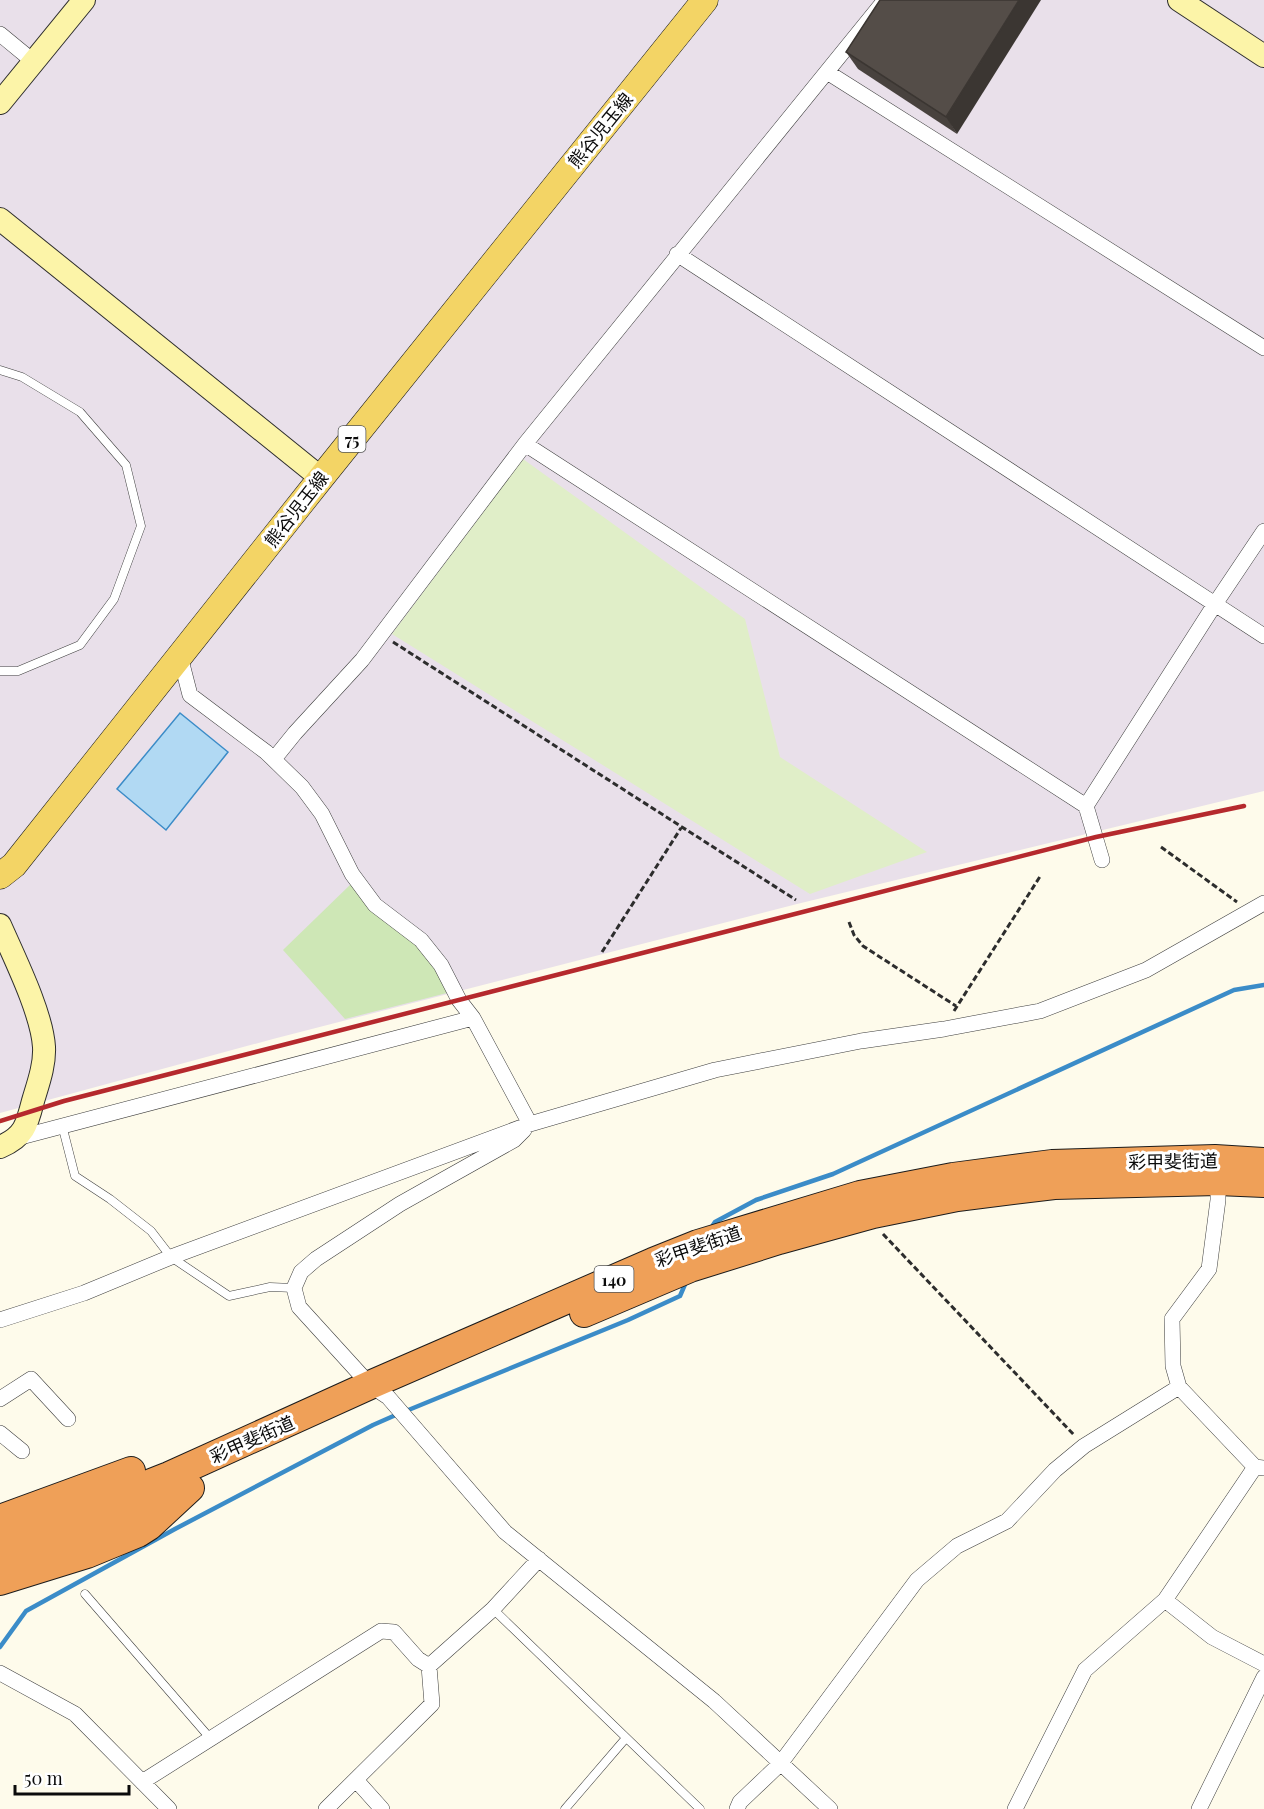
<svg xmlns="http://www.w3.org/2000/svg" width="1264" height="1809" font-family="'Playfair Display','Noto Sans JP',serif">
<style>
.industrial{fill:#e9e0ea}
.green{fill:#cee7b6}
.pitch{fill:#e0eec8}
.water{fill:#b1d9f3;stroke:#3b8cc8;stroke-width:1.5}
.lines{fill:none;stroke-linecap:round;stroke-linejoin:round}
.stream{stroke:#3b8cc8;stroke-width:4.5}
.lane-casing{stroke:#3e3e3e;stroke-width:9}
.street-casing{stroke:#3e3e3e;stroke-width:16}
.secondary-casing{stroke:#2d2d2d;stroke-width:24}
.primary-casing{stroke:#1c1c1c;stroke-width:27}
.highway-casing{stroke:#1c1c1c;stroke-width:30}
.path{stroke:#2d2d2d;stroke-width:3;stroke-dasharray:6 3;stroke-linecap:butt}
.lane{stroke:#fff;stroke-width:8}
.street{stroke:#fff;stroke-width:15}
.secondary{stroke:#fcf4a8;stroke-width:22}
.primary{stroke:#f3d465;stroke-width:26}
.highway{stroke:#efa058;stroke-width:28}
.rail{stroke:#b5292d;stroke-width:4.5}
.wall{fill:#48423e}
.shaded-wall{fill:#3b3632}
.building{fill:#544d48;stroke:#3b3632;stroke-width:1.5}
.labels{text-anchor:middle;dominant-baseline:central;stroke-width:6;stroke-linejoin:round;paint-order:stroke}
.shield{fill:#fff;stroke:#545454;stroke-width:1.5}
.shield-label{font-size:16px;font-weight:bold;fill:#0b0b0b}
.street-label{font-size:18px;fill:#0b0b0b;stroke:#fff}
</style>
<rect width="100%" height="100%" fill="#fefbeb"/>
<!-- industrial -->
<path class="industrial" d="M0,0H1264V791L797,904L273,1039L0,1113Z"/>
<!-- green -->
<path class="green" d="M352,883L417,942L438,966L447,993L345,1019L283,950Z"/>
<!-- pitch -->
<path class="pitch" d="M523,459L745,619L780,757L927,852L810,894L392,634Z"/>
<!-- water -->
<path class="water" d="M180,713L228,752L166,830L117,789Z"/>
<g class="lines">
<!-- stream -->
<path class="stream" d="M713,1225L715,1222L756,1200L833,1174L1234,990L1264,985
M406,1411L628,1320L680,1296L686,1282
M0,1647L26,1611L175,1529L373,1425L398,1414"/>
<defs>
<path id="lane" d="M0,370L22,377L80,412L126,465L141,526L114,599L80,645L18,671H0
M62,1125L75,1176L110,1199L151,1231L171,1257L229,1296L270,1287L294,1288
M85,1594L210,1738
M493,1609L700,1809
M565,1809L626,1738"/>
<path id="street" d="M0,34L34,62
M827,72L1264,348
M677,254L1264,636
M525,444L1086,806L1102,860
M180,656L190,695L266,752L302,787L322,814L352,874L375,905L421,940L441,965L459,1000L473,1018L530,1124
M274,759L295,733L362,660L525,444L885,0
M1086,806L1215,604L1264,531
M524,1130L514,1140L400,1204L316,1259L301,1272L294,1288L299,1307L370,1385L388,1397L505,1532L714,1701L830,1809
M17,1138L473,1018
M1218,1181V1200L1209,1269L1172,1319L1173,1366L1179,1387L1255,1467L1264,1468
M0,1320L84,1293L171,1257L530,1124L715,1070L861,1041L944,1029L1040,1011L1146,970L1264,903
M0,1399L31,1379L68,1419
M0,1433L22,1451
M1165,1600L1212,1637L1264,1664
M0,1673L75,1714L169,1809
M356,1780L382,1809
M142,1782L381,1631L394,1632L418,1659L429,1666
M326,1809L432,1704L429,1666L493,1609L539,1559
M737,1809L740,1802L780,1764L917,1580L957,1546L1007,1521L1055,1470L1084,1446L1179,1387
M1015,1809L1085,1670L1165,1600L1255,1467
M1199,1809L1264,1677"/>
<path id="secondary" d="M1179,0L1264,56
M0,103L84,0
M0,219L321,478
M0,925C14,957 42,1013 44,1047C45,1065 38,1084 33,1101C27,1125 24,1137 0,1147"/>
<path id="primary" d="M0,876L14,865L321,478L705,0"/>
<path id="highway" d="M584,1313L690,1268L779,1240L873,1214L957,1197L1054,1185L1218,1181L1264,1183
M0,1519L131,1471
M0,1539L32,1530L169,1476L370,1385L653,1262L698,1244L860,1195L953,1177L1052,1164L1215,1159L1264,1162
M0,1559L92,1529L157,1502
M0,1581L87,1554L138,1533L149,1526L190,1488"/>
</defs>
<!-- lane casing -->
<use href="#lane" class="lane-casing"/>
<!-- street casing -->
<use href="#street" class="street-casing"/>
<!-- secondary casing -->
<use href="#secondary" class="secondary-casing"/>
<!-- primary casing -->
<use href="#primary" class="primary-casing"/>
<!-- highway casing -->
<use href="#highway" class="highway-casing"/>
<!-- path -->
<path class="path" d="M393,642L796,900
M1161,847L1237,902
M849,922L854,935L863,946L956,1006
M602,952L681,828
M954,1011L1041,875
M883,1234L1075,1436"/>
<!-- lane -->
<use href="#lane" class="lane"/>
<!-- street -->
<use href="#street" class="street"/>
<!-- secondary -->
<use href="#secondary" class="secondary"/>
<!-- primary -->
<use href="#primary" class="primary"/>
<!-- highway -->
<use href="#highway" class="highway"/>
<!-- rail -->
<path class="rail" d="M0,1121L64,1101L1096,837L1244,806"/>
</g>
<!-- wall -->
<path class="wall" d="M880,0L957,134L858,69L846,52Z"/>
<!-- shaded-wall -->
<path class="shaded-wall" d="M1019,0H1041L957,134L946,117Z"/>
<!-- building -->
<path class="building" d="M880,0H1019L946,117L846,52Z"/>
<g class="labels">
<!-- shield labels -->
<g class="shield">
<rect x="338.5" y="426" width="27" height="26" rx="4.5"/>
<rect x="594.5" y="1266" width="39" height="26" rx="4.5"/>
</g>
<g class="shield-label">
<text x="352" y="439">75</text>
<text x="614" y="1279">140</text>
</g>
<!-- street labels -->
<g class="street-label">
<text transform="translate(600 130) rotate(-51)">熊谷児玉線</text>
<text transform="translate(296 509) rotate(-52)">熊谷児玉線</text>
<text transform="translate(1173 1161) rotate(-1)">彩甲斐街道</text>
<text transform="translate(698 1246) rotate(-19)">彩甲斐街道</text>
<text transform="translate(252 1439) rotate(-24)">彩甲斐街道</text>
</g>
</g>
<!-- scale -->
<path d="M15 1785v9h114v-9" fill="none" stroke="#0b0b0b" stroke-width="3"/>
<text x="24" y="1785" font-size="18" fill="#0b0b0b" stroke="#ffffff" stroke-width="4.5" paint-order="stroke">50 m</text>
</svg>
